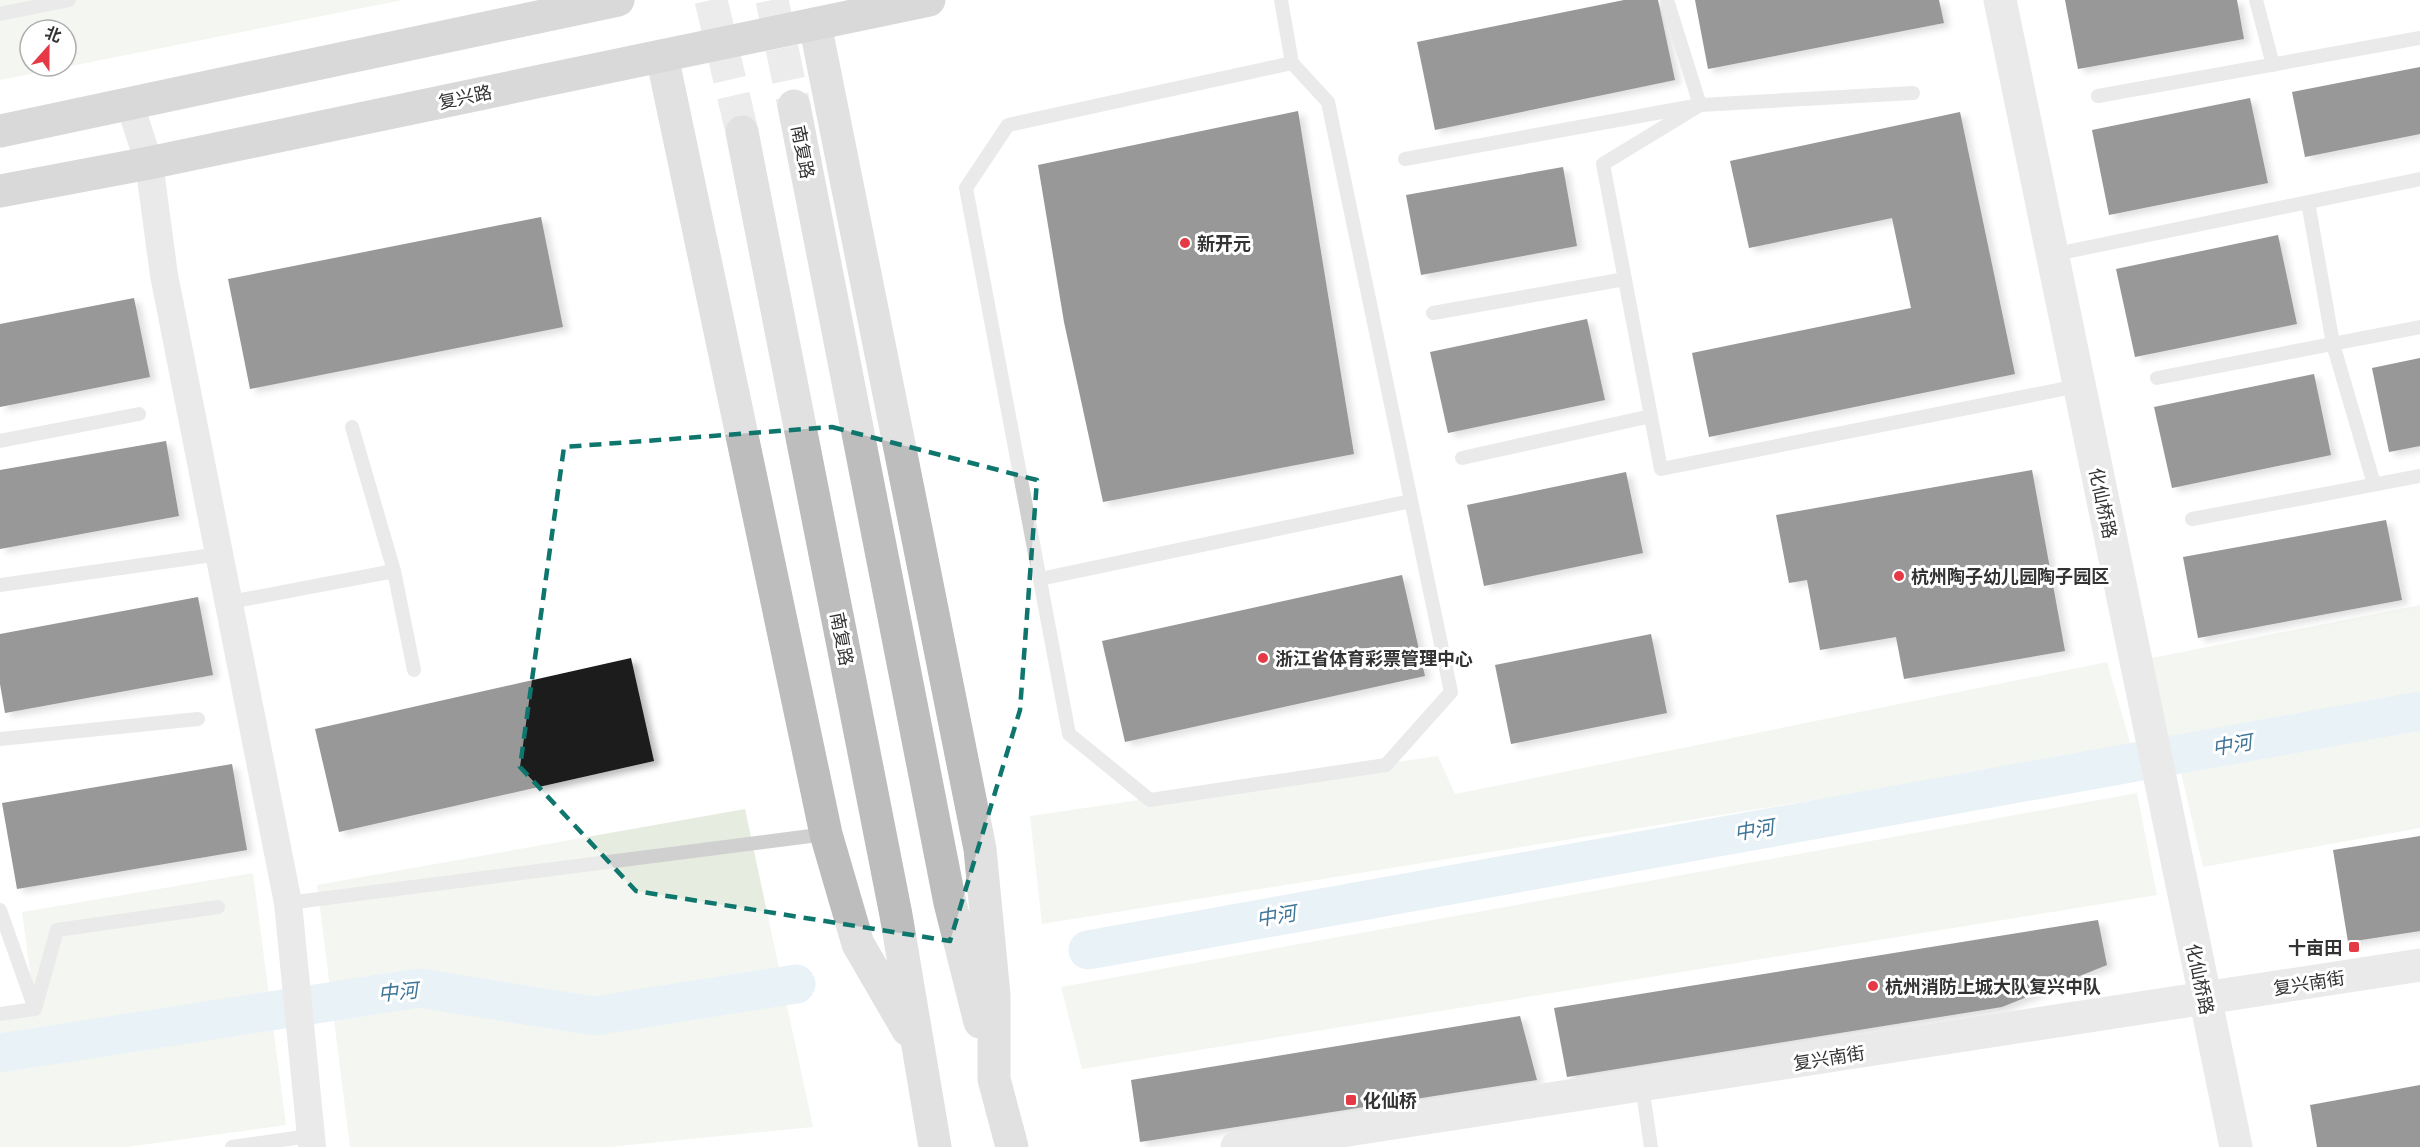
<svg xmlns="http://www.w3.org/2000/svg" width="2420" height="1147" font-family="Poppins,'Noto Sans SC',sans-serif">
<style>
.green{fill:#e6ecdf;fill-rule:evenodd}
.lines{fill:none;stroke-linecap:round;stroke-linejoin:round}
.canal{stroke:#cfe2ee;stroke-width:39}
.building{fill:#1a1a1a;filter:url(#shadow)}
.secondary-tunnel{stroke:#d6d6d6;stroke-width:33;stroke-dasharray:33 16;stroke-linecap:butt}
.service{stroke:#d0d0d0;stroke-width:14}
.minor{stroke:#d0d0d0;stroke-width:28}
.tertiary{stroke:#d0d0d0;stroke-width:33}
.secondary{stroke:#bdbdbd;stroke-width:33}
.primary{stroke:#ababab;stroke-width:33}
.marked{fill:none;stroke:#0f766e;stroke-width:4.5;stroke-dasharray:12 8;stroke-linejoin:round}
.poi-dot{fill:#e63946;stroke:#fff;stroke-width:2}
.labels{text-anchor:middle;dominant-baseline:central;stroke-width:6;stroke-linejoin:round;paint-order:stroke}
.street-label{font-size:18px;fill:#333;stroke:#fff}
.poi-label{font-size:18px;font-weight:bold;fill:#333;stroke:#fff;text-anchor:start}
.water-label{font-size:20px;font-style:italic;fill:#3f7597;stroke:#fff}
</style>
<defs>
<filter id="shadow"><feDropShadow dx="6" dy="4" stdDeviation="3" flood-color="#0004"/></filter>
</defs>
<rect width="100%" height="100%" fill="#fff"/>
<!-- green -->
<path class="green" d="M0,0H403L0,80ZM30,30H66V66H30Z
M2420,605V693L2168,739L2152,658Z
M2107,662L2132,749L1042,924L1030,816L1438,756L1455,794Z
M2420,725V828L2203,867L2180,768Z
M2137,793L2157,895L1082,1069L1061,987Z
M745,809L813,1127L609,1147H350L317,885Z
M253,873L286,1125L127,1147H0V1014L35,1009L22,912Z"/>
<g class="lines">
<!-- canal -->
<path class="canal" d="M1088,950L2420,711
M0,1053L419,988L594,1016L796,984"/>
</g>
<!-- building -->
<path class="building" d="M1624,0H1658L1675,80L1435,130L1417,42Z
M1695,0H1939L1944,23L1708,69Z
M2065,0H2237L2244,39L2078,69Z
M2420,67V134L2305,157L2292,92Z
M2250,98L2268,183L2109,215L2092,130Z
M1298,111L1354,454L1103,502L1064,322L1038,165Z
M1960,112L2015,374L1709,437L1692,353L1911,308L1892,218L1749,248L1730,161Z
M1563,167L1577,246L1421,275L1406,195Z
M541,217L563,327L250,389L228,279Z
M2278,235L2297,324L2135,357L2116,269Z
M134,298L150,377L0,407V324Z
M1587,319L1605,400L1448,433L1430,352Z
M2420,358V446L2389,452L2372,368Z
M2314,374L2331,455L2172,488L2154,407Z
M166,441L179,516L0,549V470Z
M2032,470L2065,651L1904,679L1896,637L1820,650L1807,580L1789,583L1776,515Z
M1626,472L1643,553L1484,586L1467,505Z
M2386,520L2402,600L2198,638L2183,557Z
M1402,575L1425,676L1125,742L1102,641Z
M198,597L213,675L5,713L0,684V634Z
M1651,634L1667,713L1511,744L1495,665Z
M631,658L654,761L339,832L315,729Z
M232,764L247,850L17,889L2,803Z
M2420,836V931L2348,942L2333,850Z
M2098,920L2107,965L2002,1007L1567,1077L1554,1008Z
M1520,1016L1537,1080L1140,1142L1131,1080Z
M2420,1085V1147H2317L2310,1105Z"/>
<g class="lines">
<!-- secondary-tunnel -->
<path class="secondary-tunnel" d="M711,0L742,132
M772,0L794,106"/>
<!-- service -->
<path class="service" d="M1281,0L1292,63L1328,102L1451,692L1386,765L1150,800L1069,734L966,188L1008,125L1292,63
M1667,0L1700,105L1603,164L1661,469L2078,386
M2256,0L2273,65
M0,14L69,0
M2098,96L2420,38
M1405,159L1700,105L1913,93
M2308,202L2333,344L2374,484
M2051,255L2420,179
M1433,313L1625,279
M2157,378L2420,327
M352,427L394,571L414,670
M0,441L139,414
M1462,458L1651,416
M2192,519L2420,476
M1040,579L1411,501
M0,585L220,554
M231,602L394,571
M0,739L198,719
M288,903L826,834
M0,910L35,1009
M0,1014L35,1009L57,930L218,907
M1642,1086L1651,1147
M232,1147L310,1136"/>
<!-- minor -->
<path class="minor" d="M130,105L149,163L164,275L288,903L312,1147"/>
<!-- tertiary -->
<path class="tertiary" d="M2000,0L2236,1147
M1237,1147L2420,965"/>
<!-- secondary -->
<path class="secondary" d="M815,24L980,849L994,995V1079L1012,1147
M662,56L826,834L858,944L908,1030
M794,106L950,903L980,1022
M742,132L896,915L935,1147"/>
<!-- primary -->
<path class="primary" d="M0,131L618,0
M0,191L149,163L929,0"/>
</g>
<!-- marked area -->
<path d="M0 0H2420V1147H0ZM832,427L1037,480L1020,710L950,941L636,891L520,767L564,447Z" fill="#fff" fill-opacity=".55" fill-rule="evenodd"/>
<path class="marked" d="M832,427L1037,480L1020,710L950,941L636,891L520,767L564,447Z"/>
<!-- markers -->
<g class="poi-dot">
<circle cx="1185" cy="243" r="6"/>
<circle cx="1899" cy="576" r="6"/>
<circle cx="1263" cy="658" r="6"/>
<rect x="2348" y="941" width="12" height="12" rx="3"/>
<circle cx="1873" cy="986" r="6"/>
<rect x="1345" y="1094" width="12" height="12" rx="3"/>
</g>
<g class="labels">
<!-- street labels -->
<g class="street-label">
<text transform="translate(465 97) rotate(-12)">复兴路</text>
<text transform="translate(803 152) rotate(79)">南复路</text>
<text transform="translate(2103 503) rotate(78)">化仙桥路</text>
<text transform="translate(842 639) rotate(79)">南复路</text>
<text transform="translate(2200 979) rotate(78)">化仙桥路</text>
<text transform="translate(2309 983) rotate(-9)">复兴南街</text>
<text transform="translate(1829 1058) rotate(-9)">复兴南街</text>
</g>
<!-- poi labels -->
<g class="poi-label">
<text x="1197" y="243">新开元</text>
<text x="1911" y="576">杭州陶子幼儿园陶子园区</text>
<text x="1275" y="658">浙江省体育彩票管理中心</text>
<text x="2342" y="947" text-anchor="end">十亩田</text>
<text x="1885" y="986">杭州消防上城大队复兴中队</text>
<text x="1363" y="1100">化仙桥</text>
</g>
<!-- water labels -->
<g class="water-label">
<text transform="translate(2232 745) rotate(-10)">中河</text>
<text transform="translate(1754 830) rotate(-10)">中河</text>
<text transform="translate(1276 916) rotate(-10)">中河</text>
<text transform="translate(398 992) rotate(-6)">中河</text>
</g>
</g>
<!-- north arrow -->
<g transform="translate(48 48) rotate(21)"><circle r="28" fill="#ffffff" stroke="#adadad" stroke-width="1.5"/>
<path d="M0-4.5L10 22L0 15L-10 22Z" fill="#e63946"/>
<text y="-9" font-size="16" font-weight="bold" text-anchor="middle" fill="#333333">北</text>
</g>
</svg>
